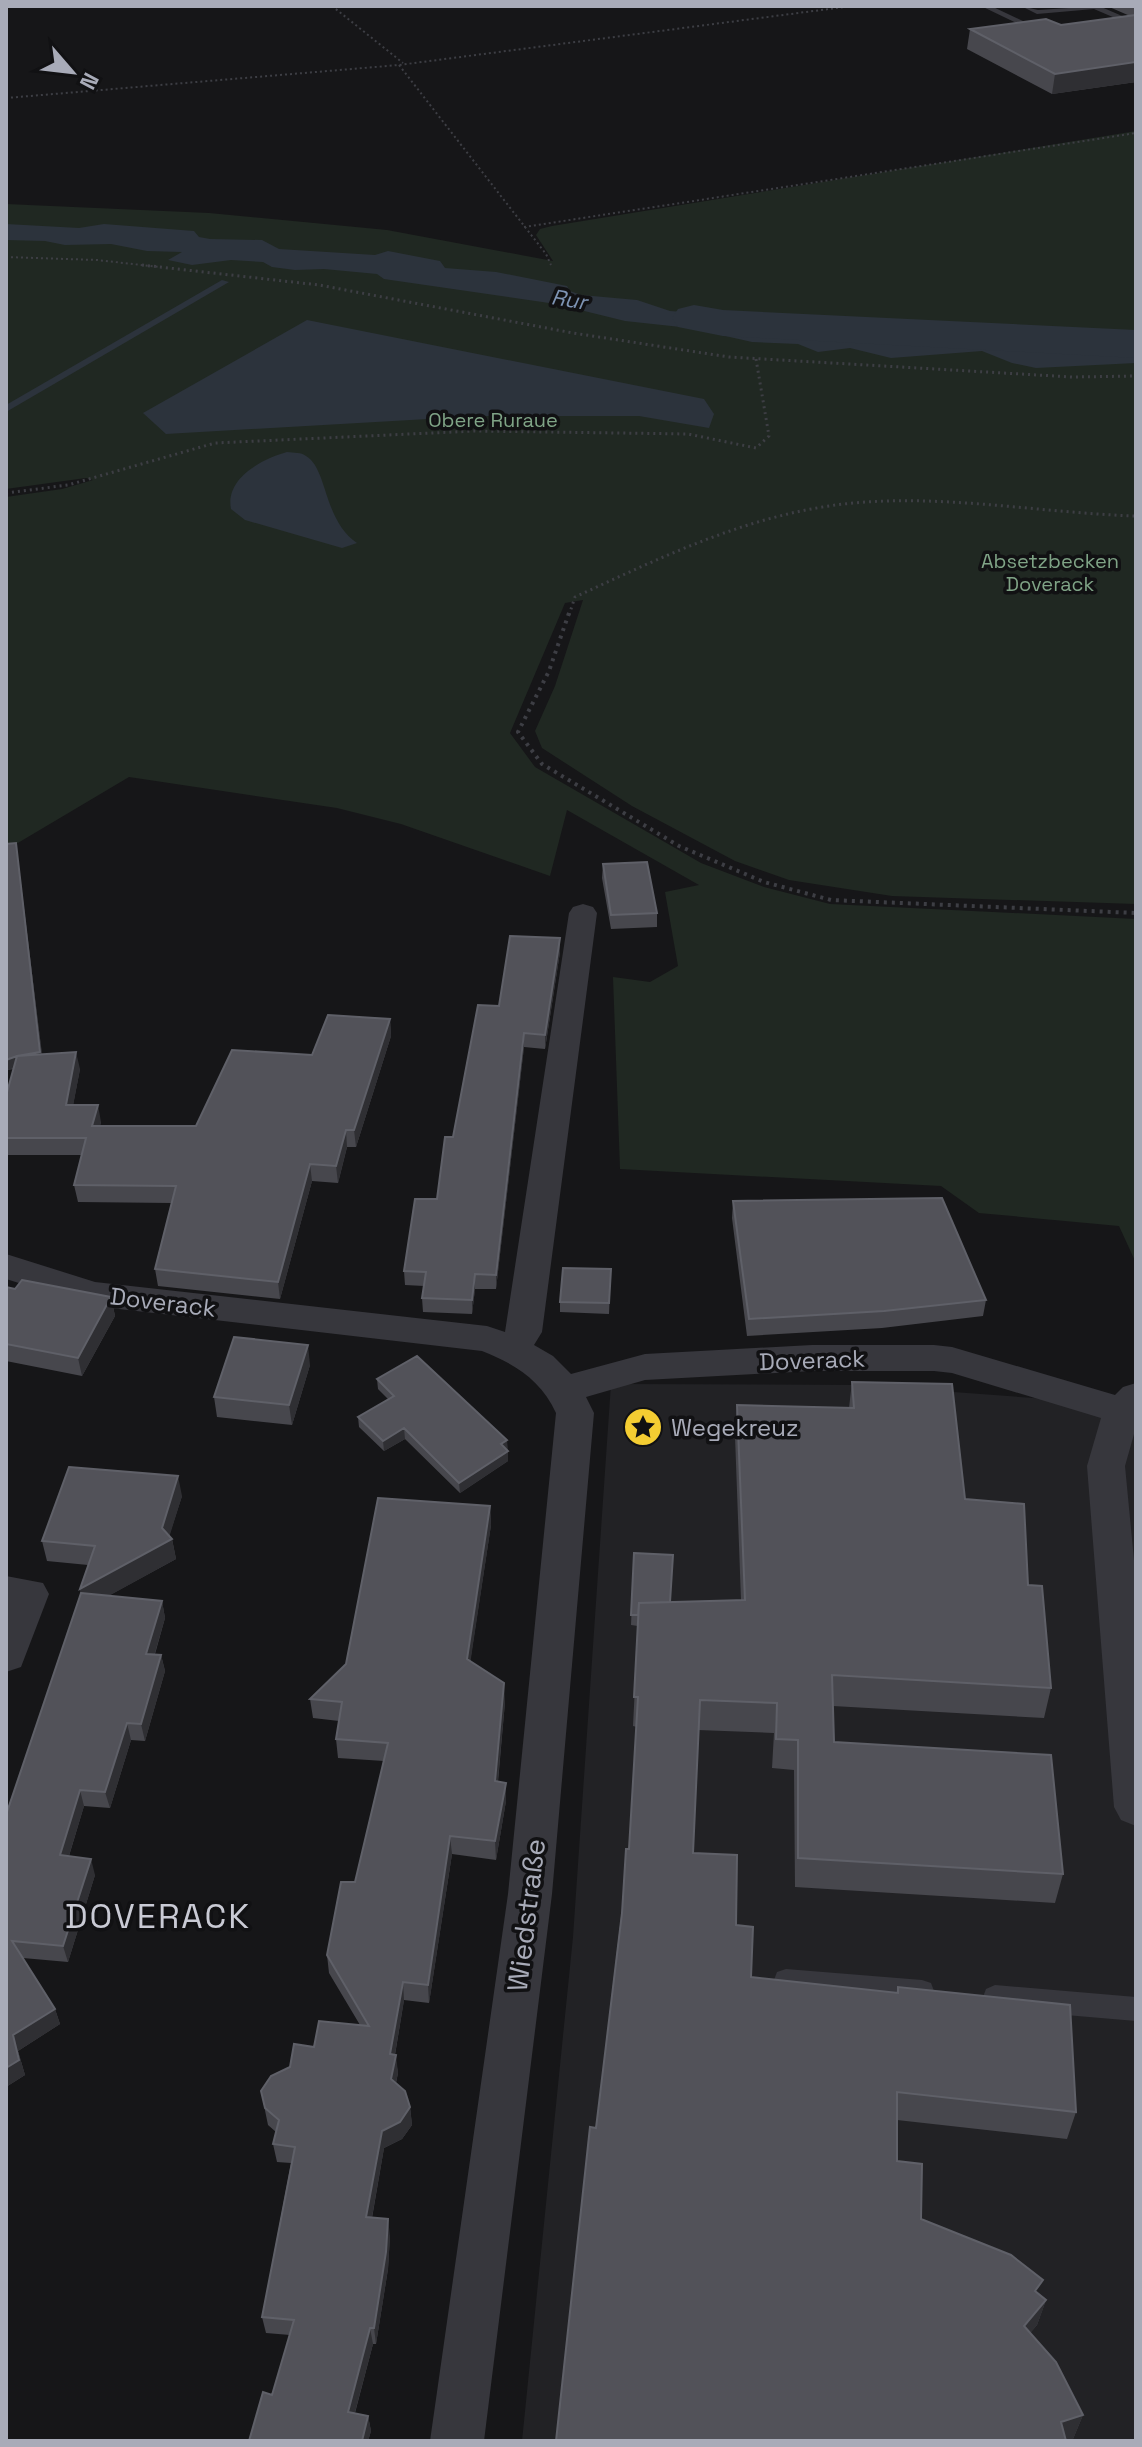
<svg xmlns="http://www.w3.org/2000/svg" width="1142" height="2447" font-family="'Space Grotesk',sans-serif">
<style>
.built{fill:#222225}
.green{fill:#202822}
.water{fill:#2c333c}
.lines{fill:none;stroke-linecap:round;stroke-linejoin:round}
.stream{fill:#2c333c;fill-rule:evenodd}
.river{fill:#2c333c;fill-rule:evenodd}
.path-far2{stroke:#3d3e44;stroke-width:2;stroke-dasharray:2 3;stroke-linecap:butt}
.path-far1{stroke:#3d3e44;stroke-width:3;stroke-dasharray:2 4;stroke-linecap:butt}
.path{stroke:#3d3e44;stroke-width:4;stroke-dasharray:3 5;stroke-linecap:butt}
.lane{fill:#37373d;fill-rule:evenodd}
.street{fill:#37373d;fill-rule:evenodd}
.wall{fill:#47474d}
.shaded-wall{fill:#2f2f33}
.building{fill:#525259;stroke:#5f6068;stroke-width:2}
.labels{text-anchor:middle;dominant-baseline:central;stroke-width:7;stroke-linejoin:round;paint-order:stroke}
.far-park-label{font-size:20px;fill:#7fa386;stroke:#111113}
.far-water-label{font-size:22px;font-style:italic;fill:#7e94b4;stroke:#111113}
.street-label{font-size:24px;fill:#a8abb8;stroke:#111113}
.poi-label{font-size:24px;fill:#a8abb8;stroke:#111113;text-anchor:start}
.near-street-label{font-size:28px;fill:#a8abb8;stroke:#111113}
.near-quarter-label{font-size:34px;letter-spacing:2px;fill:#c9cad4;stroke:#111113}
</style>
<rect width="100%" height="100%" fill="#161618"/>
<!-- built -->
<path class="built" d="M611,1384L858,1385L1115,1404L1136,1390V2441H522L573,1937Z"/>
<!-- green -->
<path class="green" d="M1136,131V904L892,896L789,880L735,861L632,806L542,748L535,731L555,686L583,600L565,603L510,733L535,767L701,863L764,887L830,904L1136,919V1263L1119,1226L979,1213L941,1186L620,1169L613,977L650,982L678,966L665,892L699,885L567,810L550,876L401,824L337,808L129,777L6,850V497L62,489L93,480L86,478L6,489V204L209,213L387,230L553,261L536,235L540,229L552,226Z"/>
<!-- water -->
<path class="water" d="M6,224L79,228L104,224L194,231L199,237L210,239L262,240L279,249L375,255L388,251L440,261L445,268L496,272L567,286L570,291L581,295L637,300L670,311L773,319L837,333L993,340L1136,338V363L1036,368L1012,363L982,351L891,358L850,348L818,352L798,344L752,342L690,328L625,321L556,304L384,279L377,274L324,269L295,270L272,267L263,262L231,260L192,265L168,260L182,252L147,251L111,244L65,245L45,241L6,240Z
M307,320L704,399L714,414L709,428L639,416H480L166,434L143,413Z
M287,452C294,453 301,452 306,456C328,469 323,520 357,543L342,548L245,520L231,509C225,478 262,459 287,452Z"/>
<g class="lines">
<!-- stream -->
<path class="stream" d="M222,280L229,282L6,412V405Z"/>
<!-- river -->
<path class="river" d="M694,305L723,310L1136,330V358L723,336L678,327L672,318L678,309Z"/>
<!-- path-far2 -->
<path class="path-far2" d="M332,6L403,63
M399,65L546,254L551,265
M6,98L399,65L852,6
M524,227L1136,133
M6,257L97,260L159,267"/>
<!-- path-far1 -->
<path class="path-far1" d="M142,265L319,285L573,333L729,357L1072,377L1136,376
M6,493L68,485L215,443L475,431L688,434L756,448L769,436L756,359
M569,615L575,597C662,557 748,515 844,504C940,493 1040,513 1136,516"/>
<!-- path -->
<path class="path" d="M569,613L549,671L518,732L542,764L679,846L764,882L831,900L1136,913"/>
<!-- lane -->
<path class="lane" d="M981,6H991L1044,31L1037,33Z
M1021,6L1038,10L1099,6L1136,22V27L1094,9L1037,14Z
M786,1969L922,1980L931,1983L934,1991L931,1999L922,2002L786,1991L777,1988L774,1980L777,1972Z
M995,1985L1136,1997V2021L995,2009L986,2005L983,1997L986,1989Z"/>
<!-- street -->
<path class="street" d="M583,904L593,907L597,913L542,1332L534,1345L553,1356L571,1374L645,1354L812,1345H934L952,1347L1115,1395L1123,1387L1136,1383V1427L1125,1466L1136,1581V1826L1121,1820L1114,1807L1087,1466L1101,1418L952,1373L934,1371H812L645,1380L586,1397L594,1413L552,1894L484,2441H430L508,1894L556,1413C541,1380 515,1364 482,1351L93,1306L6,1279V1254L95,1282L487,1326L505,1332L569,913L573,907Z
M6,1576L43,1583L49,1594L21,1667L6,1672Z"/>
</g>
<!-- wall -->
<path class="wall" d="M1107,6H1136V82L1052,94L967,49L970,29L1061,25L1130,16Z
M16,843L42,1055L80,1069L73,1105L101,1122L100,1126H196L312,1055L390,1019L391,1036L356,1147H347L338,1183L312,1181L280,1299L158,1286L155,1269L172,1203L78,1202L74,1185L82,1155H6V1096L14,1069L6,1070V844Z
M603,864L657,913V927L611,929L602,878Z
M560,938V952L545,1049L524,1047L496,1289H475L472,1314L423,1312L422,1298L424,1286L405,1285L404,1271L437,1199L453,1137L499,1006Z
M733,1201L986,1300L983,1316L882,1328L747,1336L732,1218Z
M611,1269L609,1314L560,1312V1302Z
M6,1287L15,1289L111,1297L115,1316L82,1376L6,1361Z
M310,1365L292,1425L217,1417L214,1397Z
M377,1379L507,1440L508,1461L460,1493L405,1439L384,1451L359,1427L358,1417L388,1399L378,1389Z
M852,1382L965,1499L1028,1585L1051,1688L1044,1718L833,1706L834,1742L1063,1874L1055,1903L795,1887L794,1770L772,1768L774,1733L698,1730L693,1853L736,1925L751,1977L896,1993L898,1987L1076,2112L1067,2139L897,2120V2161L921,2219L1038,2294L1046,2300L1037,2325L1030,2333L1083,2415L1073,2439L1066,2441L596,2128L629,1849L637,1727L633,1726L638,1626L631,1625L634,1553L670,1602L741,1600L735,1436L737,1405L849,1408Z
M182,1496L169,1536L172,1539L176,1559L108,1596L162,1601L165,1618L155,1654L161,1655L165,1671L145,1741L131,1740L110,1808L84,1806L69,1856L95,1875L68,1962L23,1958L55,2009L60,2024L18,2051L25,2075L6,2087V1815L81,1594L80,1589L88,1565L47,1561L42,1541Z
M490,1506L491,1525L470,1662L505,1702L498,1782L506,1783V1801L496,1860L452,1854L429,2003L404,2000L395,2055L398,2073L396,2083L410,2107L412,2125L402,2139L384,2148L372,2218L390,2236L388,2269L376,2344H373L355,2413L368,2416L371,2431L368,2441H249L272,2395L290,2335L266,2333L262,2317L291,2163L277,2162L273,2144L276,2132L268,2125L261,2091L314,2047L360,2025L329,1973L327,1955L355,1882L384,1761L338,1758L336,1739L339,1721L313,1718L310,1699L346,1664Z"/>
<!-- shaded-wall -->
<path class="shaded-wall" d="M1136,62V82L1052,94L1055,74Z
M16,843L43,1062L6,1070V1060Z
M560,938V952L545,1049V1035Z
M390,1019L391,1036L356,1147L354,1130Z
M524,1033V1047L496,1289V1275Z
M76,1052L80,1069L70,1122L66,1105Z
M98,1105L101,1122L95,1143L92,1126Z
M346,1130L347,1147L338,1183L336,1166Z
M310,1164L312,1181L280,1299L278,1282Z
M475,1274V1289L472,1314V1300Z
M111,1297L115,1316L82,1376L78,1358Z
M308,1345L310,1365L292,1425L289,1405Z
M404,1428L405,1439L384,1451L383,1441Z
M507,1440V1451L501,1444Z
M508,1451V1461L460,1493L459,1483Z
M178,1476L182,1496L168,1541L172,1539L176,1559L85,1609L80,1589L162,1528Z
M490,1506L491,1525L468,1678L467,1659Z
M162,1601L165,1618L150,1670L146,1654Z
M161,1655L165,1671L145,1741L141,1724Z
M504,1683L505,1702L496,1800L495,1781Z
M127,1723L131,1740L110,1808L105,1792Z
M506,1783V1801L496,1860L495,1841Z
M80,1790L84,1806L64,1872L60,1855Z
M450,1836L452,1854L429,2003L428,1985Z
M91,1859L95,1875L68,1962L63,1946Z
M403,1982L404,2000L392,2072L390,2054Z
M55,2009L60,2024L18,2051L25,2075L6,2087V2068L13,2035Z
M396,2055L398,2073L393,2096L391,2079Z
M410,2107L412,2125L402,2139L384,2148L369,2234L366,2217L382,2131Z
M388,2219L390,2236L388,2269L376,2344L374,2328Z
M1046,2300L1037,2325L1015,2351L1024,2326Z
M370,2328L373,2344L351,2427L348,2412Z
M1083,2415L1073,2439L1066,2441L1061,2422Z
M368,2416L371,2431L368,2441H362Z"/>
<!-- building -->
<path class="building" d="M1136,15V62L1055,74L970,29L1046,19L1061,25Z
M16,843L40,1052L17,1056L6,1060V844Z
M647,862L657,913L611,915L603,864Z
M510,936L560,938L545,1035L524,1033L496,1275L475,1274L472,1300L422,1298L426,1272L404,1271L415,1199H437L445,1137H453L478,1005L499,1006Z
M328,1015L390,1019L354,1130H346L336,1166L310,1164L278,1282L155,1269L176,1186L74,1185L86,1138H6V1096L17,1056L76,1052L66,1105H98L92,1126H196L232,1050L312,1055Z
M942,1198L986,1300L884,1311L749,1319L733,1201Z
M563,1268L611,1269L609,1303L560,1302Z
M22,1280L111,1297L78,1358L6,1344V1287L15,1289Z
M234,1337L308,1345L289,1405L214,1397Z
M417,1356L507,1440L501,1444L508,1451L459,1483L404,1428L383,1441L358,1417L394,1396L377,1379Z
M852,1382L952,1384L965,1499L1024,1504L1028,1585L1042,1586L1051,1688L832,1675L834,1742L1051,1755L1063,1874L798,1858V1740L776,1739L777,1703L700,1700L693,1853L737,1855L736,1925L753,1927L751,1977L898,1993V1987L1070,2005L1076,2112L897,2092V2161L922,2164L921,2219L1011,2255L1043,2280L1035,2291L1046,2300L1024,2326L1056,2362L1083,2415L1061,2422L1066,2441H556L590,2127L596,2128L622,1913L626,1849H629L638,1697H634L639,1603L745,1600L737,1405L854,1408Z
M69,1467L178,1476L162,1528L172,1539L80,1589L95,1546L42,1541Z
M378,1498L490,1506L467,1659L504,1683L495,1781L506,1783L495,1841L450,1836L428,1985L403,1982L390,2054L396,2055L391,2079L405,2091L410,2107L400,2122L382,2131L366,2217L388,2219L386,2252L374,2328H370L348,2412L368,2416L362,2441H249L263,2392L272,2395L294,2320L262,2317L295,2147L273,2144L279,2120L265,2108L261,2091L271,2076L290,2067L294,2044L314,2047L319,2021L369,2026L327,1955L341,1882H355L388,1743L336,1739L342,1702L310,1699L346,1664Z
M634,1553L673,1555L670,1602L639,1603L638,1615H631Z
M81,1593L162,1601L146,1654L161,1655L141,1724L127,1723L105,1792L80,1790L60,1855L91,1859L63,1946L12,1941L55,2009L13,2035L19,2060L6,2068V1815Z"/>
<!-- icons -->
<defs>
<symbol id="sight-disc" viewBox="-11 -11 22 22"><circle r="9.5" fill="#f4cd32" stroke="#111113"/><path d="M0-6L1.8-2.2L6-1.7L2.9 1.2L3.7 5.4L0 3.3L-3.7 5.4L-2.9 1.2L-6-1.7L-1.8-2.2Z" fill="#111"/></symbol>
</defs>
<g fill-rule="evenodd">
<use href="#sight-disc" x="621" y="1405" width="44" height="44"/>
</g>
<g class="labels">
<!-- far-park labels -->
<g class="far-park-label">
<text x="493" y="420">Obere Ruraue</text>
<text x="1050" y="561">Absetzbecken<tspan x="1050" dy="23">Doverack</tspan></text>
</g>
<!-- far-water labels -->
<g class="far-water-label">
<text transform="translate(569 299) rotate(9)">Rur</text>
</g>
<!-- street labels -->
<g class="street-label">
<text transform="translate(163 1302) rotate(7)">Doverack</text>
<text transform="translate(812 1360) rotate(-2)">Doverack</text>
</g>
<!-- poi labels -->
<g class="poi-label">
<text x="671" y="1427">Wegekreuz</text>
</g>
<!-- near-street labels -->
<g class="near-street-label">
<text transform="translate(526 1915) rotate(-83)">Wiedstraße</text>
</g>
<!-- near-quarter labels -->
<g class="near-quarter-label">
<text x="158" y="1916">DOVERACK</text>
</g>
</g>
<!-- border -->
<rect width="1142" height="2447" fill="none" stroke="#a8abb8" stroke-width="16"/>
<!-- north arrow -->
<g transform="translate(72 72) rotate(118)" stroke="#111113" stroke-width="6" paint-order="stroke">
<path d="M0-6L14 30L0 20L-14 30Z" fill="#a8abb8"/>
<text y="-12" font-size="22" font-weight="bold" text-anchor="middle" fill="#a8abb8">N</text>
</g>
</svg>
